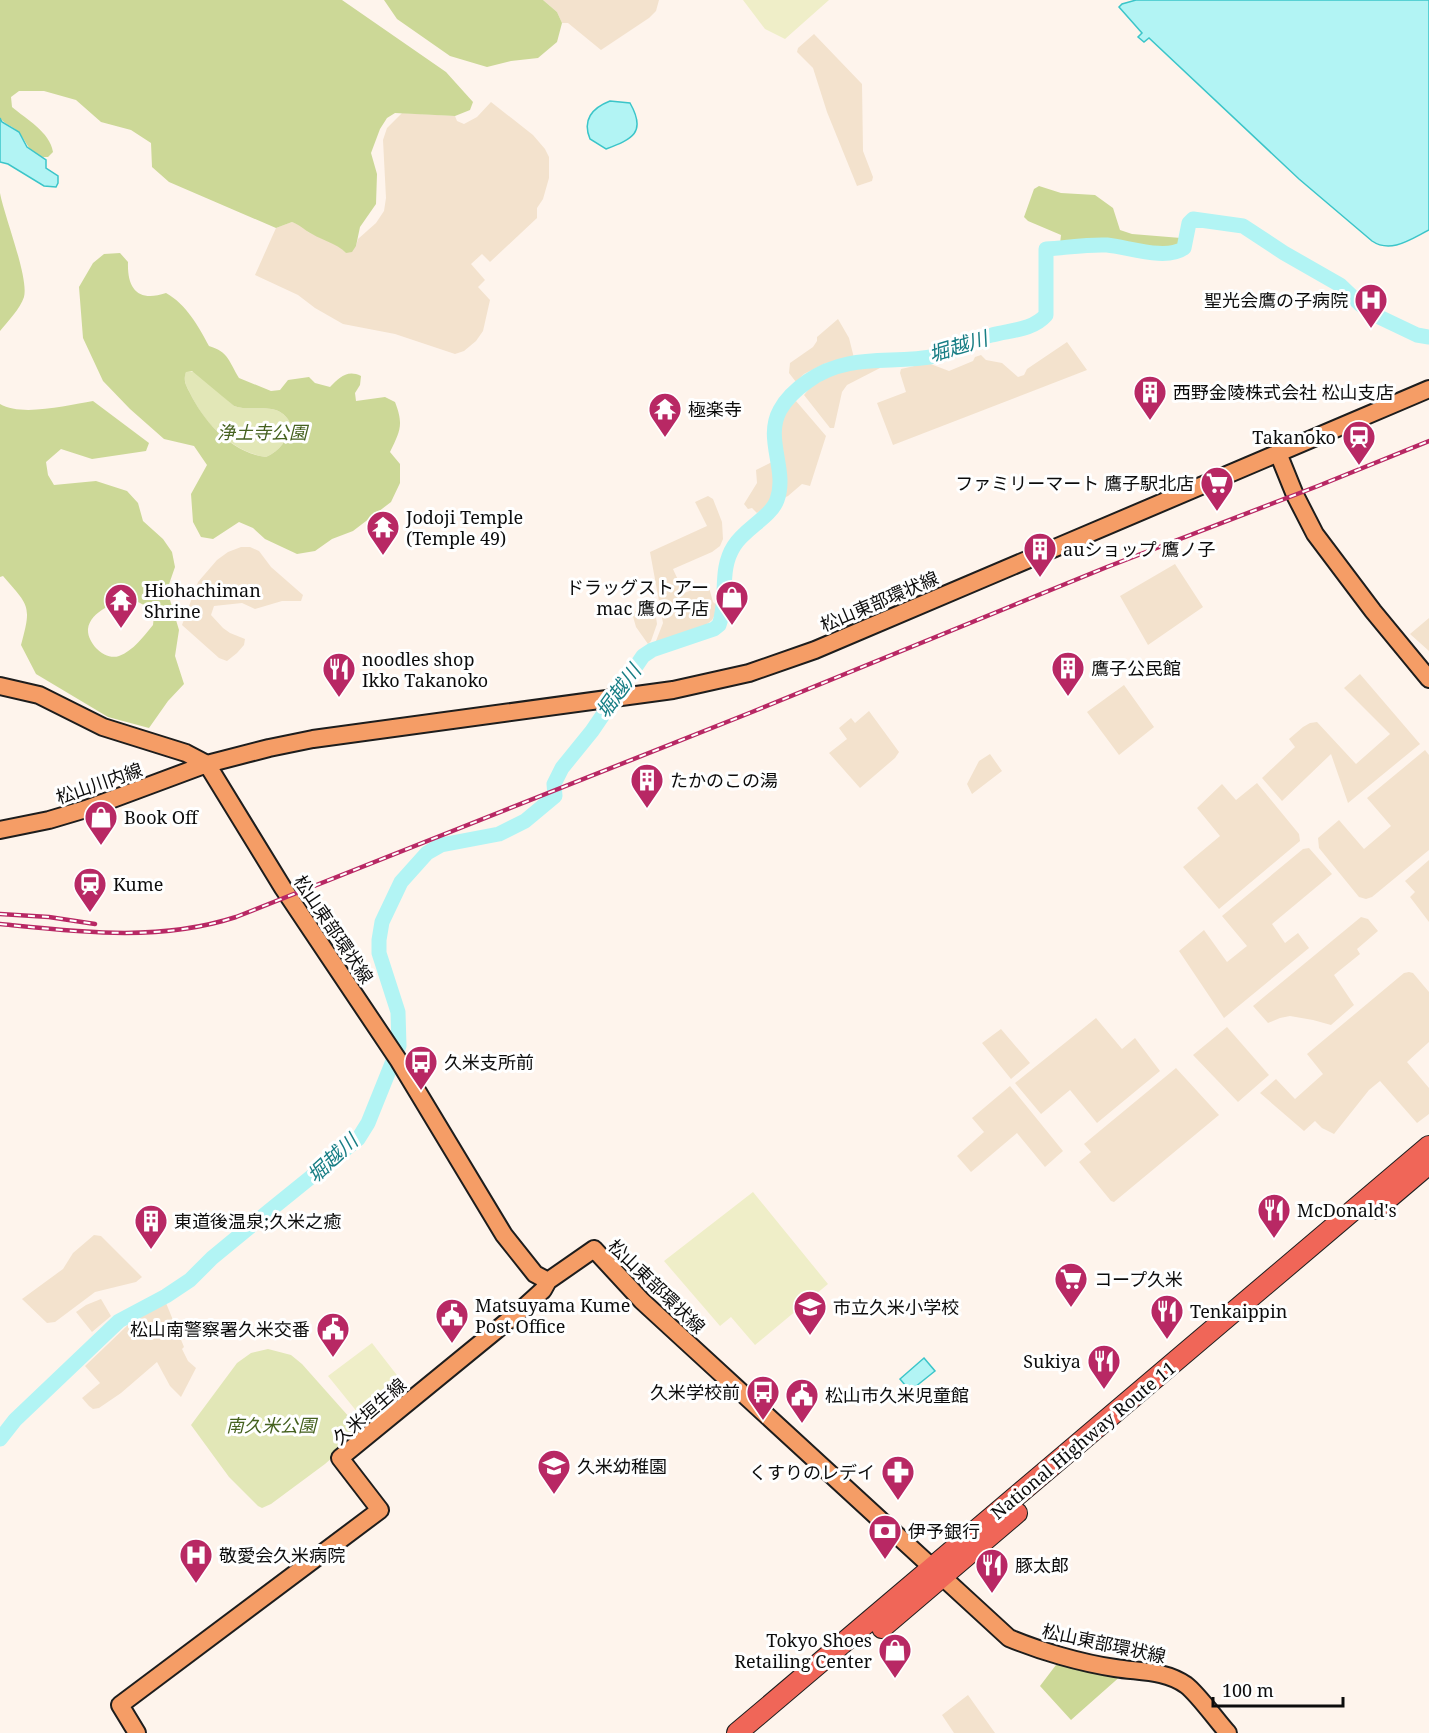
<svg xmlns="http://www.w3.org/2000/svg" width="1429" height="1733" font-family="'Noto Serif','Noto Sans JP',serif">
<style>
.farmland{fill:#f3e2cd}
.green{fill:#e2e7b7}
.forest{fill:#ccd897;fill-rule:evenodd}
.pitch{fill:#efeec8}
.water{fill:#b2f4f4;stroke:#3bc5c9;stroke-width:1.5}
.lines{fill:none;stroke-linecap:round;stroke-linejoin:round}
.river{stroke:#b2f4f4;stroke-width:15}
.major-casing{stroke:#1d1d1d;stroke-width:20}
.highway-casing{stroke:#1d1d1d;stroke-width:22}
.major{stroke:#f59d66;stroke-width:16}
.highway{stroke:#f06658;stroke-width:20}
.rail-casing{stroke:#b82864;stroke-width:4.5}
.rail{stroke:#fff;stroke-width:2;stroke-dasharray:7;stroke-linecap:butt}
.labels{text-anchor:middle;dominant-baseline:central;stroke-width:6;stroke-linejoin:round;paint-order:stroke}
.poi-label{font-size:18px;fill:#0c0c0c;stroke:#fff;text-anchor:start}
.park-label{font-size:18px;font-style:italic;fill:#45611f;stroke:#fff}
.street-label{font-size:18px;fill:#0c0c0c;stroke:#fff}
.water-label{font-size:20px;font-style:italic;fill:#187e85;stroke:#fff}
</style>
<rect width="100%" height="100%" fill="#fef4ec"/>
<!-- farmland -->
<path class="farmland" d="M543,0H659L656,11L649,18L601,50L568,23H562L557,12Z
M814,34L862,84L863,151L873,177L872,181L857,186L827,112L813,68L797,52L798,48Z
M491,102L533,135L545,149L549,157V178L543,199L537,208V218L490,262L482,254L471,264L485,280L478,287L490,300L483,331L476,341L464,351L455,354L395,334L343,324L315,308L298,295L255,275L276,228L292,222L304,226L308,232L339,246L346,253L356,246L358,239L376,223L384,211L386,198L383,140L387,128L402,113L455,116L457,121L464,124L477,117Z
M838,319L849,338L854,358L826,363L804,374L796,382L789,373L790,363L813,347L817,341V337Z
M1067,342L1087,370L893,445L877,403L906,392L900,373L901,369L928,363L949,371L973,361L975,357L981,355L986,360L1002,363L1018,377L1024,375L1027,369Z
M879,364L880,368L847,385L842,392L834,428H830L804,395L813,384L825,377L860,366Z
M796,401L826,436L810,486L802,484L788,496L782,499L785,486L780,433L781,421L788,409Z
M774,461L776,476L775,496L771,503L757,513L752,508L748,509L744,504L757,483L756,470Z
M708,496L713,499L722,522L723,539L720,546L712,552L673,569L684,593L708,584L713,602L718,606L717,611L712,620L706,625L657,642L656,641L663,623L650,552L707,526L695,502Z
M241,547H250L259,551L271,567L303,595L301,601H282L255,609L242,603L214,606L211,615L223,628L230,633L245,639L244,645L237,653L227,661L219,658L182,625L198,582L217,560L228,552Z
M1175,564L1203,607L1148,645L1120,596Z
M654,603L657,624L651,641L648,644L636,627L632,613Z
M1429,618V651L1410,634Z
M1360,674L1420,744L1348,803L1331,754L1282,801L1262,778L1295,747L1289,739L1303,727L1310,723L1317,722L1356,764L1390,734L1344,688Z
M1124,685L1154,727L1119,755L1087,712Z
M869,711L899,752L895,758L860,788L829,753L847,739L839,728L851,718L855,723Z
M1425,750L1429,755V850L1372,897L1366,899L1359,897L1319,848L1318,838L1339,820L1364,849L1391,826L1367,798Z
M990,754L1002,771L972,794L967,784L979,761Z
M1257,783L1299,834L1300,841L1219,909L1183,867L1220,836L1197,808L1222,784L1236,800Z
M1309,848L1332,874L1272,924L1285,943L1298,933L1309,948L1224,1018L1179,951L1204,930L1227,962L1247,946L1222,916L1303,849Z
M1429,860V922L1410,897L1415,892L1405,881Z
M1361,917L1368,919L1378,931L1357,949L1360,954L1334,975L1354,1005L1331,1025L1313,1020L1290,1016L1280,1018L1268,1023L1253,1006Z
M1409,972L1413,973L1429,992V1042L1407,1062L1429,1088V1114L1417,1123L1380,1081L1369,1090L1334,1134L1322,1128L1315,1121L1304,1131L1260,1093L1276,1079L1295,1099L1323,1074L1307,1054L1404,973Z
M1096,1018L1122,1049L1135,1038L1160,1071L1097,1123L1070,1090L1041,1114L1015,1083Z
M1227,1027L1269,1075L1238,1102L1193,1055Z
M1001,1029L1030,1063L1011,1079L982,1043Z
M1176,1068L1219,1115L1114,1202L1111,1201L1079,1162L1091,1152L1084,1144Z
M1010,1086L1063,1151L1045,1167L1017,1133L971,1172L957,1156L984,1132L972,1118Z
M94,1235L101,1236L142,1277L136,1282L95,1292L55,1322L47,1323L22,1299L63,1269L73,1253Z
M101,1299L111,1316L92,1332L76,1312L86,1305Z
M166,1303L184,1347L182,1349L188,1361L196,1368L181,1397L170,1386L157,1362L121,1393L99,1408L93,1409L89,1406L82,1398L100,1383L85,1366L130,1323L145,1313Z
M968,1695L995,1733H954L942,1715Z"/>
<!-- green -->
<path class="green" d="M186,371L196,372L234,406C254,413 280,399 291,425C287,440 280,451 266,457C232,452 204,423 190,393C186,385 183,381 186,371Z
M268,1349L291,1355L302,1364L358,1427L360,1431L358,1435L325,1464L271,1504L262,1508L258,1506L229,1477L191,1425L237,1363L251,1353Z"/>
<!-- forest -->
<path class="forest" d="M0,0H342L446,72L473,102L470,110L455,116L395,113L387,118L380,129L371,153L377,174L376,204L360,227L356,246L352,252L346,253C336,243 324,241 312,234C304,230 302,226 292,222L276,228L169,182L152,167L151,143L131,130L101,122L76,100L44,91H19L11,97L12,107C26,119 50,132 53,152L48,157C30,158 28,143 19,133C14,126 5,125 0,118Z
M384,0H543L557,12L562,23L557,42L538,58L511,61L487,67L450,56L397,19Z
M1039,186L1061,193L1095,195L1113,208L1120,230L1132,234L1181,238L1183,243L1177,249L1168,251L1105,243L1060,244L1061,235L1028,221L1024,217L1034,189Z
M0,193C4,215 29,278 24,297C20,309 8,321 0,331Z
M120,253L128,262C127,290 139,302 166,293C186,304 199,327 209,346C229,352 229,362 239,378L271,391L280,390L288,380L309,377L315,383L330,387C339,378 347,369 361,376L360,385L355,393L356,401L385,397L395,402C404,425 400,431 390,452L400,464V483L391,502L353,531L332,539L315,551L297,554L265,539L253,528L239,522L213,539L201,537L193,522L191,494L207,465L194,446L164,439L130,409L103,381L83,338L79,287L93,263L104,254ZM192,371L234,406C254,413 280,399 291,425C287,440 280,451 266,457C232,453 204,422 190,393C186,385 183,381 186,372Z
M93,401L149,443L146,451L92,459L61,449L46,462L48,475L54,485L96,481L127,491L138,503L143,521L163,539L172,552L175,567L167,590L179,630L175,656L184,684L168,701L149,728L108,717L36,674L21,645C32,605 29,606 3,576L0,577V404C22,417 68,405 93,401ZM132,599L146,606L154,615L153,625C144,636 133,651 119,656C105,661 87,643 88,629C90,611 117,601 132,599Z
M1059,1661L1123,1674L1071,1720L1040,1686Z"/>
<!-- pitch -->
<path class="pitch" d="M743,0H829L785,39L765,29Z
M753,1192L828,1284L755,1345L731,1317L720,1326L664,1261Z
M372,1343L410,1392L375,1420H365L362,1418L328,1376Z"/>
<!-- water -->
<path class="water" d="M1136,0H1429V230C1411,239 1391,254 1372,241L1299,179L1149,38L1144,42L1138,37L1142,33L1119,7L1122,4Z
M610,101L630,103C647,133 632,139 606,149L590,139C582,120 592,108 610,101Z
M0,118L2,122L19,132L27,147L46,160V168L58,176V183L56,187L44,186L8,164L0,162Z
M924,1358L935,1371L910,1391L900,1379Z"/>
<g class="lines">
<!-- river -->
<path class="river" d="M0,1439L15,1420L119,1321L166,1296L190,1280L212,1258L269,1211L358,1139L368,1123L399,1046L398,1012L379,953V940L382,922L401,882L427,853L441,845L499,834L525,821L555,796L554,784L562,768L592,731L643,656L652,650L714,629L719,625C729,599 718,571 734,546C744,529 771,517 777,500C788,470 764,439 780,410C786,399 798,388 808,381C849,352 891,365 936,356C956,353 972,339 992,335C1011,330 1033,330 1046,315V249C1065,248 1087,244 1107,245C1128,247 1166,261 1184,248L1189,223L1193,219L1243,226L1284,253L1340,285L1361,305L1375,315L1417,335L1429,337"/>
<defs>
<path id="major" d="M1278,453L1295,495L1315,534L1373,611L1429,679
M0,686L39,695L103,727L186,753L207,764L283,888L399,1061L504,1235L535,1274L548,1281L594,1249L642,1301L1009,1638C1040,1651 1081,1663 1115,1668C1139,1672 1165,1670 1186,1685C1198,1694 1217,1721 1228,1733
M0,830L49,820L86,809L207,764L269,748L313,739L673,690L749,673L815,650L1429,389
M137,1733L120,1705L380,1510L340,1458L521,1310L543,1290L548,1281"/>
<path id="highway" d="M1376,1209L1429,1164
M882,1628L1017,1513
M737,1733L1429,1146"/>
</defs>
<!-- major casing -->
<use href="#major" class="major-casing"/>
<!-- highway casing -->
<use href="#highway" class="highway-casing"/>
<!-- major -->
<use href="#major" class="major"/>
<!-- highway -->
<use href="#highway" class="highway"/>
<defs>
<path id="rail" d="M0,914L49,917L95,924
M0,924C79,932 159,942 236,917L752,712L1107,567L1318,486L1429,441"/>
</defs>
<!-- rail casing -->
<use href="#rail" class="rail-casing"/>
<!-- rail -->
<use href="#rail" class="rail"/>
</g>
<!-- icons -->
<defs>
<symbol id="hospital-pin" viewBox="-11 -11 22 30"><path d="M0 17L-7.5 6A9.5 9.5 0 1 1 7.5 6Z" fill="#b82864" stroke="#fff"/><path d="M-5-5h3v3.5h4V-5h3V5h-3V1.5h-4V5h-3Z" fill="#fff"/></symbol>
<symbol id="building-pin" viewBox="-11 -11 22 30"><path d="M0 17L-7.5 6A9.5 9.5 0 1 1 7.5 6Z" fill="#b82864" stroke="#fff"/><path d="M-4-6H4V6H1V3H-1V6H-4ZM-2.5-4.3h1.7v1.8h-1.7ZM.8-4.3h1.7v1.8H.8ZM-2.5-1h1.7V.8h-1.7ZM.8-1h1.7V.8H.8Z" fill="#fff"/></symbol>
<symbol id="temple-pin" viewBox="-11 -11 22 30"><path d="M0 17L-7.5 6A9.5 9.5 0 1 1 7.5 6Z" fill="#b82864" stroke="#fff"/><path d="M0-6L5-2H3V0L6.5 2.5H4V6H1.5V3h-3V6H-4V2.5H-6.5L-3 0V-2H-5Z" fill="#fff"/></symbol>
<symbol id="station-pin" viewBox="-11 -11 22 30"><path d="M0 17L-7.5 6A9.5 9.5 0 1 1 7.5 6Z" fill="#b82864" stroke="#fff"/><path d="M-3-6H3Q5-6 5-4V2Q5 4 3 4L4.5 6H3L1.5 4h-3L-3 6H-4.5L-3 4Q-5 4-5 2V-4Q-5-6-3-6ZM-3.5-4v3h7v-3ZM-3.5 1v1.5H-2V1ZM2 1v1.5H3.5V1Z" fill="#fff"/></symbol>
<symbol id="supermarket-pin" viewBox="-11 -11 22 30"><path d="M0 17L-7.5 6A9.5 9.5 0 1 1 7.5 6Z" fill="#b82864" stroke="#fff"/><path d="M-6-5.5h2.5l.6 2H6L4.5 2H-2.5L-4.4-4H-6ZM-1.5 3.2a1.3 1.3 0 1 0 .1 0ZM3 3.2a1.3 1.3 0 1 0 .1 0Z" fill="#fff"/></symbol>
<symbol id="shop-pin" viewBox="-11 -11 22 30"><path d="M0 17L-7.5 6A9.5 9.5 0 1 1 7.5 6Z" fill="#b82864" stroke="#fff"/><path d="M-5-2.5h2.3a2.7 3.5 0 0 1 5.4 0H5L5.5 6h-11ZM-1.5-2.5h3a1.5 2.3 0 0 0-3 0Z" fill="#fff"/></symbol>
<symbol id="restaurant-pin" viewBox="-11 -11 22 30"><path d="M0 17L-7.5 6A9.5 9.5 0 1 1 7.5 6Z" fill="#b82864" stroke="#fff"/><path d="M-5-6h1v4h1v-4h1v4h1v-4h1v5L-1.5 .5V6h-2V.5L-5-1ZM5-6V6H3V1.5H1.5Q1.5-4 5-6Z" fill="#fff"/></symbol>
<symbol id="bus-pin" viewBox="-11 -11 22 30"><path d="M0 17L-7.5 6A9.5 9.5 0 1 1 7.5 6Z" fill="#b82864" stroke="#fff"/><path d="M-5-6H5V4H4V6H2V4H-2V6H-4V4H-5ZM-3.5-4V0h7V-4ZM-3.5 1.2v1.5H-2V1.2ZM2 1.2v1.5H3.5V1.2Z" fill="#fff"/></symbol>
<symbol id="school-pin" viewBox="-11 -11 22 30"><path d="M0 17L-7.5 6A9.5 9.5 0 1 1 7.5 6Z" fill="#b82864" stroke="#fff"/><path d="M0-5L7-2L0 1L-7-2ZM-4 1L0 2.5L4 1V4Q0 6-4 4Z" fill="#fff"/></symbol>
<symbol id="civic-pin" viewBox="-11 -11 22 30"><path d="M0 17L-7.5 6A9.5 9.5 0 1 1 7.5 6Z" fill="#b82864" stroke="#fff"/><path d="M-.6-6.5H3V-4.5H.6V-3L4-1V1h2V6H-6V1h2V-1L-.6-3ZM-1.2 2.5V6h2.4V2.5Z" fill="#fff"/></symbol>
<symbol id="pharmacy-pin" viewBox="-11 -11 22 30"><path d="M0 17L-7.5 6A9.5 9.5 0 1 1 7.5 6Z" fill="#b82864" stroke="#fff"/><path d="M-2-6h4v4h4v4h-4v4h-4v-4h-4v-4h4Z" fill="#fff"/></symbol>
<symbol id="bank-pin" viewBox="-11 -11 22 30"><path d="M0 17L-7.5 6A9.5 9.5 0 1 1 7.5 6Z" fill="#b82864" stroke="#fff"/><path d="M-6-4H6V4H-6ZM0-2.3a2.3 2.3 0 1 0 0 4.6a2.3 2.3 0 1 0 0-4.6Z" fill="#fff"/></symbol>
</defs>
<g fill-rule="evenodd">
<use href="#hospital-pin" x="1352" y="281" width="38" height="52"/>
<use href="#building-pin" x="1131" y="373" width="38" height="52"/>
<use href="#temple-pin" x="646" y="390" width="38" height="52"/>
<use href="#station-pin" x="1340" y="418" width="38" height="52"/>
<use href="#supermarket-pin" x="1198" y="464" width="38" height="52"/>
<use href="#temple-pin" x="364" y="508" width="38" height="52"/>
<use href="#building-pin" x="1021" y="530" width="38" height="52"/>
<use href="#shop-pin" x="713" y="578" width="38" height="52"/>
<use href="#temple-pin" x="102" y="581" width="38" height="52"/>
<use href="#building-pin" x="1049" y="649" width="38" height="52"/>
<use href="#restaurant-pin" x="320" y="650" width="38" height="52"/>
<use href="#building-pin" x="628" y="761" width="38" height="52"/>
<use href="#shop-pin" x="82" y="798" width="38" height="52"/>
<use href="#station-pin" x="71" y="865" width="38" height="52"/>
<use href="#bus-pin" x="402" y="1043" width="38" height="52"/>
<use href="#restaurant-pin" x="1255" y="1191" width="38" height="52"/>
<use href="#building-pin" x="132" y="1202" width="38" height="52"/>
<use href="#supermarket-pin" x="1052" y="1260" width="38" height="52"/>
<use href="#school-pin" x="791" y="1288" width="38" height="52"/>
<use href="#restaurant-pin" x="1148" y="1292" width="38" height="52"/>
<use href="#civic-pin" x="433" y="1296" width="38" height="52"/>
<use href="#civic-pin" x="314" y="1310" width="38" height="52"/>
<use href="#restaurant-pin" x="1085" y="1342" width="38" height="52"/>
<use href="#bus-pin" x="744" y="1373" width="38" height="52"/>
<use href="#civic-pin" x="783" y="1376" width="38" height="52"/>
<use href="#school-pin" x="535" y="1447" width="38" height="52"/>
<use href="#pharmacy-pin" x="879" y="1453" width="38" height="52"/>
<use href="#bank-pin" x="866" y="1512" width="38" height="52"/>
<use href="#hospital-pin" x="177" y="1536" width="38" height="52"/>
<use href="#restaurant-pin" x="973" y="1546" width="38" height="52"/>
<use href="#shop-pin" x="876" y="1631" width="38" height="52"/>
</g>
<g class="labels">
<!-- poi labels -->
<g class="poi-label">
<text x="1348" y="300" text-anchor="end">聖光会鷹の子病院</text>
<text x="1173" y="392">西野金陵株式会社 松山支店</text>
<text x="688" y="409">極楽寺</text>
<text x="1336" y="437" text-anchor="end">Takanoko</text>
<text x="1194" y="483" text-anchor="end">ファミリーマート 鷹子駅北店</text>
<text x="406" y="517">Jodoji Temple<tspan x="406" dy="21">(Temple 49)</tspan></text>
<text x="1063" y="549">auショップ 鷹ノ子</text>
<text x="709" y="587" text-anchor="end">ドラッグストアー<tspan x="709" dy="21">mac 鷹の子店</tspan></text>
<text x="144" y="590">Hiohachiman<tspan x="144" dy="21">Shrine</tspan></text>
<text x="362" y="659">noodles shop<tspan x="362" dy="21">Ikko Takanoko</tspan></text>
<text x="1091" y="668">鷹子公民館</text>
<text x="670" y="780">たかのこの湯</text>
<text x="124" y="817">Book Off</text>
<text x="113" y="884">Kume</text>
<text x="444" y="1062">久米支所前</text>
<text x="1297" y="1210">McDonald's</text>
<text x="174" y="1221">東道後温泉;久米之癒</text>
<text x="1094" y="1279">コープ久米</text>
<text x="475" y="1305">Matsuyama Kume<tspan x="475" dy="21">Post Office</tspan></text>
<text x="833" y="1307">市立久米小学校</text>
<text x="1190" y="1311">Tenkaippin</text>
<text x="310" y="1329" text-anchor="end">松山南警察署久米交番</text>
<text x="1081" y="1361" text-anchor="end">Sukiya</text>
<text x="740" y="1392" text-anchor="end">久米学校前</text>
<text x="825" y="1395">松山市久米児童館</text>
<text x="577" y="1466">久米幼稚園</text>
<text x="875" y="1472" text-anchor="end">くすりのレデイ</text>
<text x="908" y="1531">伊予銀行</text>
<text x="219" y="1555">敬愛会久米病院</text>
<text x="1015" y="1565">豚太郎</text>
<text x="872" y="1640" text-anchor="end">Tokyo Shoes<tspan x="872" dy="21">Retailing Center</tspan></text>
</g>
<!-- park labels -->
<g class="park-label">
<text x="262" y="432">浄土寺公園</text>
<text x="271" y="1425">南久米公園</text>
</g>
<!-- street labels -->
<g class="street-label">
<text transform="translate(879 601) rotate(-23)">松山東部環状線</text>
<text transform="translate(99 783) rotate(-19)">松山川内線</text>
<text transform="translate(334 929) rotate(56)">松山東部環状線</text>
<text transform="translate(657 1286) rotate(44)">松山東部環状線</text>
<text transform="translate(369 1411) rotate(-41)">久米垣生線</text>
<text transform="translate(1083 1440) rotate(-40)">National Highway Route 11</text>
<text transform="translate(1104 1643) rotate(12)">松山東部環状線</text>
</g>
<!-- water labels -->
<g class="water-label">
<text transform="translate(958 346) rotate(-17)">堀越川</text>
<text transform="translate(618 691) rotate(-54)">堀越川</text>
<text transform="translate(332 1158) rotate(-43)">堀越川</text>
</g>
</g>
<!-- scale -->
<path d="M1213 1697v9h130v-9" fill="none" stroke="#0c0c0c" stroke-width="3"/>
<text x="1222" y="1697" font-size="18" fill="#0c0c0c" stroke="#ffffff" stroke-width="4.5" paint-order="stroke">100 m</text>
</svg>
